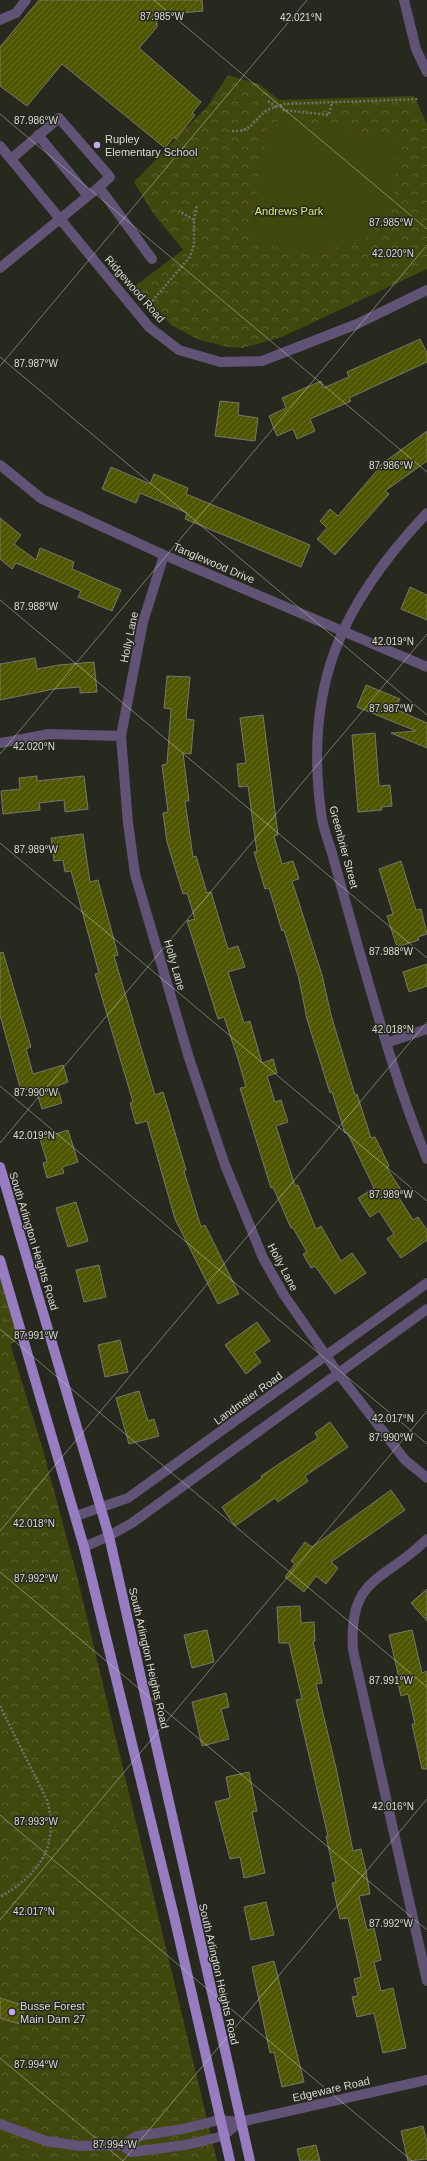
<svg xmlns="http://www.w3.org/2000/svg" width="427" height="2161" font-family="Arial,sans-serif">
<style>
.wetland{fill:url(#wetland-marsh)}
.park{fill:url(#park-crowns)}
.pitch{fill:#41480d}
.building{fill:url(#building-hatch);stroke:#75786b}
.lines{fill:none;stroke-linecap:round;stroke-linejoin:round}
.path{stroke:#70726a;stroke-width:2.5;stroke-dasharray:2 2;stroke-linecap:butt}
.minor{stroke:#605375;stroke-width:10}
.major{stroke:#977cc1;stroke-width:10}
.ticks{fill:none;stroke:#d8dad3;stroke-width:1;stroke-opacity:0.45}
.poi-dot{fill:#c4a7f1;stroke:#27291f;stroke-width:1.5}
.labels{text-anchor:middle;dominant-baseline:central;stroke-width:3;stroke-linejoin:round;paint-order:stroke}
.poi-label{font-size:11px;fill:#d8dad3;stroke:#27291f;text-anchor:start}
.park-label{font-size:11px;fill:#d9eb6a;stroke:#27291f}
.street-label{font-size:11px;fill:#d8dad3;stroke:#27291f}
.ticks-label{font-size:10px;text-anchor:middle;fill:#d8dad3;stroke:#27291f;stroke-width:3;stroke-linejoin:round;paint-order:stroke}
</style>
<defs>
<pattern id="wetland-marsh" width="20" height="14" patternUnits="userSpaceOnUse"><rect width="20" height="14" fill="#41480d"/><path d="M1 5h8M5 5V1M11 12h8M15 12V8" fill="none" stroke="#5c622f"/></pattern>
<pattern id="park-crowns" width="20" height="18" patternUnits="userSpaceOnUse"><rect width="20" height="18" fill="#41480d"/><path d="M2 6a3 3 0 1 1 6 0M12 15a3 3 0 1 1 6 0" fill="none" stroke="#5c622f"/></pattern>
<pattern id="building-hatch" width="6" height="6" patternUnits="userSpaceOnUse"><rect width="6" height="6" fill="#4e5700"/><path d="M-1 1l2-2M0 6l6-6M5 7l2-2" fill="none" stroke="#676f24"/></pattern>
</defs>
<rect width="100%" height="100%" fill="#27291f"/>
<!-- wetland -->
<path class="wetland" d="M0,1260L23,1335L0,1353Z"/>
<!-- park -->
<path class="park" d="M228,75L259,84L279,100L414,96L427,124V269L282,337L243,348L228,347L199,340L171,325L135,286L183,250L153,213L134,182L207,107Z
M0,1311L43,1450L77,1576L217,2161H0Z"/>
<!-- pitch -->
<path class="pitch" d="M282,118L399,138L393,204L366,240L318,251L248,244L268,129Z"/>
<!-- building -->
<path class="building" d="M39,0H202L203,11L157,15V27L139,48L201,102L192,113L195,115L176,139L174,137L165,148L62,64L27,106L0,86V47Z
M420,339L427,353V362L349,398L351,401L310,419L315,431L297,439L293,429L277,436L269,416L286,408L282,398L321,381L323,388L349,377L347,372Z
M220,401L239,403L238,415L258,418L255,441L215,436Z
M427,431V461L385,491L389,494L335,555L317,539L327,528L320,521L330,509L338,516L380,467L379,466Z
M111,467L150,484L154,474L188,488L186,494L310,545L301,567L185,519L187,513L140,493L136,503L102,489Z
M0,518L21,535L14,544L36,560L40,548L74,562L72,569L121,590L112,611L78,597L81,591L16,563L12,569L0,559Z
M410,587L427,595V620L401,609Z
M35,658L37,669L59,665L94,662L97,692L80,693V687L54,689L0,700V664Z
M167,676L190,677L186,719L194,720L191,754L183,753L189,801H185L193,857L196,856L207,893L211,892L228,949L238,946L245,967L228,972L244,1023L250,1021L262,1063L273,1059L277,1073L267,1076L275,1102L281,1100L288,1122L276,1126L295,1186L298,1185L316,1229L321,1226L341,1261L352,1253L366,1273L335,1294L315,1266L311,1268L303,1254L307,1252L293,1228H291L273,1187L271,1188L240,1088L246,1087L238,1059L224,1017L218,1019L187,921L195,919L187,893L183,894L167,842L163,813L168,812L162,765L167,764L171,709L164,708Z
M366,685L400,699L395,709L427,723V748L391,733L416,731L357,707Z
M263,715L278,835L274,836L282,864L293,861L299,879L292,881L322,975L331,1015L355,1095L357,1094L371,1138L375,1137L389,1166L387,1168L401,1190L396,1193L413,1220L418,1217L427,1230V1240L401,1258L387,1239L394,1234L379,1211L370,1217L358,1198L374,1188L347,1132L345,1133L332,1092L330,1093L307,1019L299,979L284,930L282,931L269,888L265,889L254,852H257L248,786L239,787L237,764L246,763L240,718Z
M375,733L379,786L390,785L392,806L381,807L382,810L358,812L352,735Z
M37,776V781L84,776L88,809L65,812L64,800L39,803L40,810L3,814L1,791L20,789L19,778Z
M83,834L90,882L98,880L118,955L114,956L155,1095L163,1092L186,1170L184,1171L201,1227L205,1225L239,1294L218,1304L175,1219L147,1121L136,1124L130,1103L133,1102L95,974L99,973L71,871L65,872L63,860L54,861L51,838Z
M401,861L416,910L421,909L427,934L418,937L419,940L397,947L387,916L393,914L379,869Z
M3,952L31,1047L26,1049L33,1074L63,1065L68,1082L57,1086L62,1103L42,1109L35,1087L21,1091L0,1015V953Z
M427,964V986L409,992L403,972Z
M68,1130L78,1162L62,1167L64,1173L47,1178L43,1163L47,1162L40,1139Z
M76,1202L88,1241L68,1247L56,1208Z
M99,1265L106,1297L84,1302L76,1270Z
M257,1322L270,1341L254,1352L261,1362L246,1374L225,1345Z
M120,1340L128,1372L105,1377L98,1345Z
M139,1391L148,1421L154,1419L159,1436L129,1444L116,1398Z
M330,1422L348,1447L305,1476L308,1481L278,1502L275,1498L235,1526L222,1507L262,1478L261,1476L318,1438L315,1433Z
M391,1490L405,1510L331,1562L338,1568L326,1584L316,1576L304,1592L285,1577L295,1564L291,1561L305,1542L312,1547Z
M427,1589V1621L411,1603Z
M300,1606L301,1623L314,1622L315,1641H313L322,1683L316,1684L337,1772L353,1851L361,1849L365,1866L370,1894L359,1896L367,1930L374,1928L381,1960L374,1962L381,1991L393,1988L406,2048L383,2053L374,2013L357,2017L352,1997L358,1996L354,1979L361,1977L348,1918L340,1919L332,1883L336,1882L326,1836H328L296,1700L302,1699L289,1643H279L277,1607Z
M207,1630L214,1662L192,1668L184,1635Z
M412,1630L422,1673L427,1671V1769H422L412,1724H415L408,1694L401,1696L397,1679L399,1678L389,1635Z
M226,1693L229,1707L221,1709L229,1739L202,1746L192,1702Z
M249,1772L257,1811L252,1812L265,1873L244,1878L240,1857L230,1859L215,1802L230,1798L226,1777Z
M266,1902L274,1935L251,1940L244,1907Z
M274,1961L304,2082L282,2087L274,2052L270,2053L252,1967Z
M0,1998L25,2006L20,2024L0,2018Z
M423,2126L427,2142V2159L408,2161L401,2131Z
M316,2145L320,2161H300L297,2149Z"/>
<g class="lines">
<!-- path -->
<path class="path" d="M268,101L276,107
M280,106L284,110L329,115L332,102
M232,131C252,132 252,122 266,111C271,108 279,106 284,104L419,99
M194,220L197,204
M147,307L190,257L194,244V220L179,211
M0,1706L47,1800C60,1846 39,1875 0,1897"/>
<!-- minor -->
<path class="minor" d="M404,0L416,49L427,72
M0,20L16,13L26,0
M38,135L88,196
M0,146L149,327L179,350L220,362L262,361L357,324L427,290
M11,159L59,118L110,177L99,187
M0,268L99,187L152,259
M0,465L42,499L164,555L427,667
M427,513C341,604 304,686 321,812C322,826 328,840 332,853C340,883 349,913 357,943C378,1016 398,1089 427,1159
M164,555L143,622L121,736L128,823L135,874L189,1058L225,1165L263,1258L284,1295L338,1373L405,1460L427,1478
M0,743L49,734L121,736
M386,1043L427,1029
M76,1516L128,1498L427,1283
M427,1539C385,1582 348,1575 353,1650L427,1981
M84,1547L109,1536L132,1523L427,1309
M0,2124L46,2141L80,2146L123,2145L137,2136L183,2129L219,2120L240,2122L427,2080
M123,2145L131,2152L186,2145L223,2136L240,2122"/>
<!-- major -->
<path class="major" d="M0,1167L109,1536L250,2161
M0,1260L84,1547L174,1916L230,2161"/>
</g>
<!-- ticks -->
<path class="ticks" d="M154,0L427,229M0,114L427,472M0,357L427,715M0,366L307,0M0,600L427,958M0,754L427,245M0,843L427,1201M0,1086L427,1444M0,1143L427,634M0,1329L427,1687M0,1531L427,1022M0,1572L427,1930M0,1815L412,2161M0,1920L427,1411M0,2058L123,2161M123,2161L427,1799"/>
<!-- markers -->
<g class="poi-dot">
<circle cx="97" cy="145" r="4"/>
<circle cx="12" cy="2012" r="4"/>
</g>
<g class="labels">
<!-- poi labels -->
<g class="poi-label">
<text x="105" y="139">Rupley<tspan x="105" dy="13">Elementary School</tspan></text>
<text x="20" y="2006">Busse Forest<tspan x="20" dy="13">Main Dam 27</tspan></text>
</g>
<!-- park labels -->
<g class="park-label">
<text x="289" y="211">Andrews Park</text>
</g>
<!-- street labels -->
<g class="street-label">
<text transform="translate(135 289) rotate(49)">Ridgewood Road</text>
<text transform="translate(214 563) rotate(23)">Tanglewood Drive</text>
<text transform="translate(129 637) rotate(-78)">Holly Lane</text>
<text transform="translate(344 847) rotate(75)">Greenbrier Street</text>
<text transform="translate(175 965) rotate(74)">Holly Lane</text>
<text transform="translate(34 1241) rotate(73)">South Arlington Heights Road</text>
<text transform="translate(283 1267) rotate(62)">Holly Lane</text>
<text transform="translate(248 1398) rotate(-36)">Landmeier Road</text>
<text transform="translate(149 1658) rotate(77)">South Arlington Heights Road</text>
<text transform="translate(219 1974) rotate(77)">South Arlington Heights Road</text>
<text transform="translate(331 2089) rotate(-13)">Edgeware Road</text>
</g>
</g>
<g class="ticks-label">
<text x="162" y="20">87.985°W</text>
<text x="301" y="21">42.021°N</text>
<text x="36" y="124">87.986°W</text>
<text x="391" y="226">87.985°W</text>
<text x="393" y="257">42.020°N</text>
<text x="36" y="367">87.987°W</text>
<text x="391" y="469">87.986°W</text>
<text x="36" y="610">87.988°W</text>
<text x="393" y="645">42.019°N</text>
<text x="391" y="712">87.987°W</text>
<text x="34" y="750">42.020°N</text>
<text x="36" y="853">87.989°W</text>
<text x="391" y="955">87.988°W</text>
<text x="393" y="1033">42.018°N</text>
<text x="36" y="1096">87.990°W</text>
<text x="34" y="1139">42.019°N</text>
<text x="391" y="1198">87.989°W</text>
<text x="36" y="1339">87.991°W</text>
<text x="393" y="1422">42.017°N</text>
<text x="391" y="1441">87.990°W</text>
<text x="34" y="1527">42.018°N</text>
<text x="36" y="1582">87.992°W</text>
<text x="391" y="1684">87.991°W</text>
<text x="393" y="1810">42.016°N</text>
<text x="36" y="1825">87.993°W</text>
<text x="34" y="1915">42.017°N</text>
<text x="391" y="1927">87.992°W</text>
<text x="36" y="2068">87.994°W</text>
<text x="115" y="2148">87.994°W</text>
</g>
</svg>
